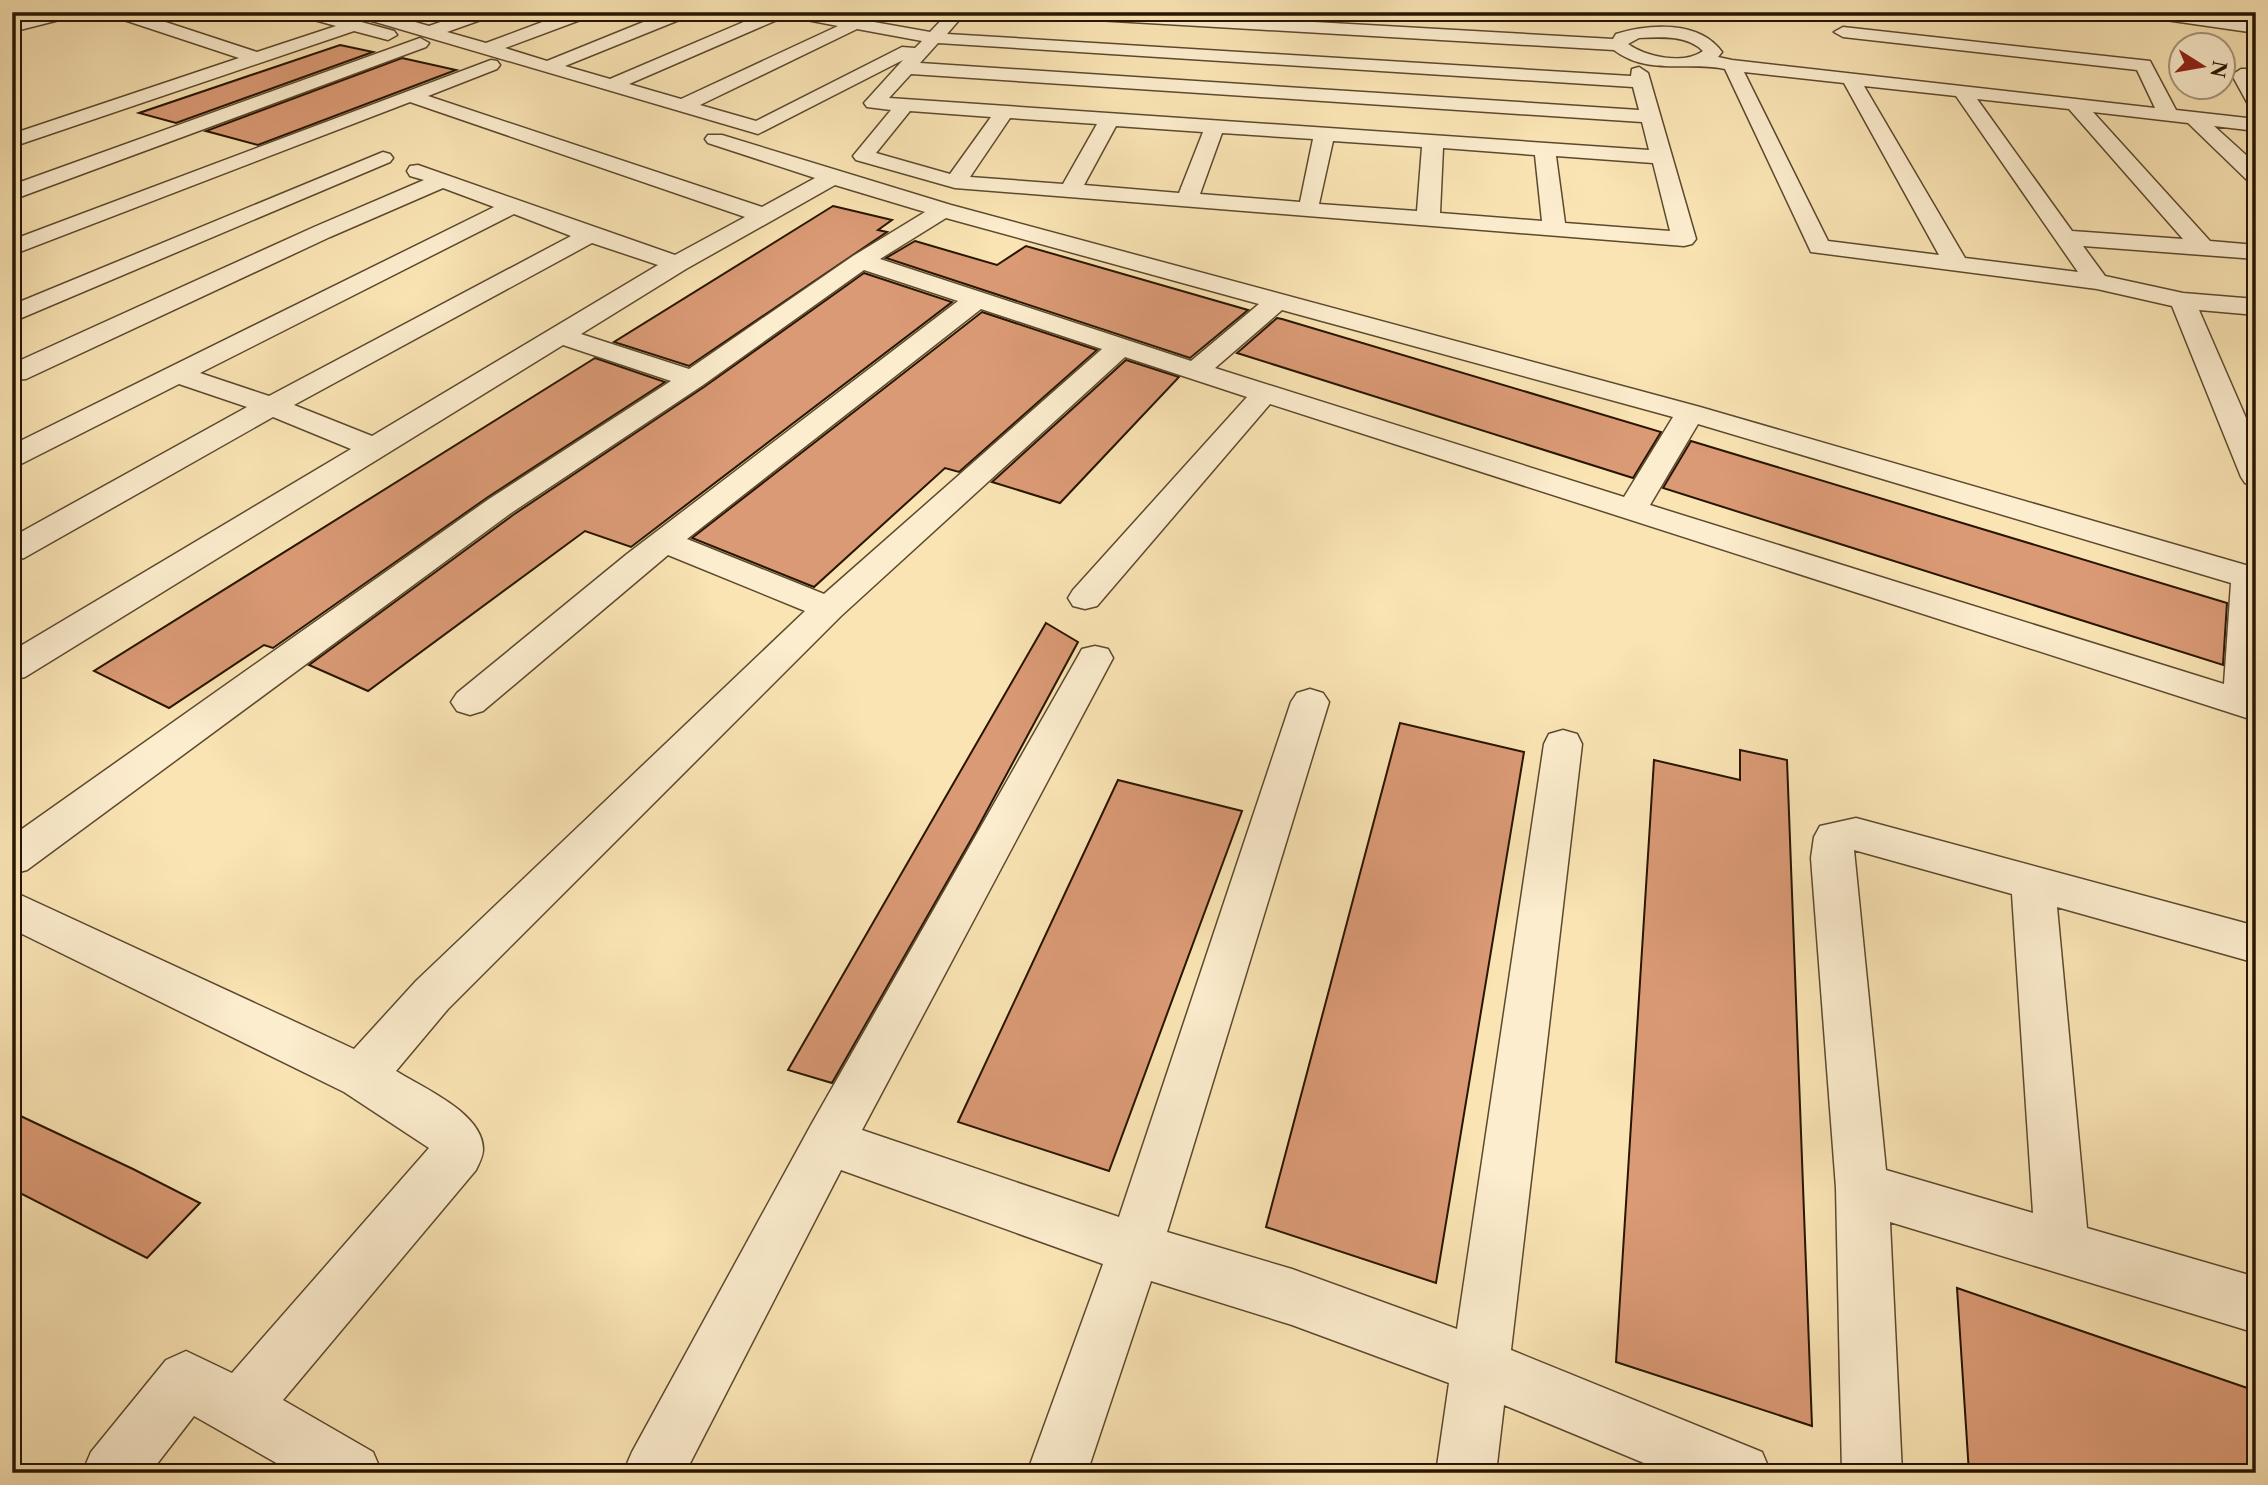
<svg xmlns="http://www.w3.org/2000/svg" width="2268" height="1485" font-family="'Libre Caslon Text',serif">
<style>
.building{fill:#da9a75;stroke:#271502;stroke-width:2}
.lines{fill:none;stroke-linecap:round;stroke-linejoin:round}
.minor-casing{stroke:#5c492e;stroke-width:3}
.minor{fill:#fcedce;fill-rule:evenodd}
</style>
<rect width="100%" height="100%" fill="#fae4b4"/>
<filter id="stains"><feTurbulence type="fractalNoise" baseFrequency=".00286" numOctaves="4"/><feColorMatrix values="0 0 0 0 .2 0 0 0 0 .09 0 0 0 0 .02 0 0 0 .5 -.17"/></filter>
<radialGradient id="worn" r=".72"><stop offset=".6" stop-color="#630" stop-opacity="0"/><stop offset="1" stop-color="#630" stop-opacity=".3"/></radialGradient>
<!-- building -->
<path class="building" d="M340,45L373,52L176,123L139,113Z
M402,58L456,70L258,145L206,131Z
M833,206L892,220L878,230L887,232L689,366L614,342Z
M915,241L997,265L1026,246L1248,310L1190,358L886,258Z
M864,273L952,302L631,547L585,531L368,691L309,665L513,515L704,387Z
M982,312L1097,350L959,472L945,468L814,587L692,538Z
M1277,318L1282,319L1661,432L1633,478L1237,353Z
M595,358L665,382L488,497L273,648L264,645L169,708L94,671Z
M1126,360L1179,377L1060,503L992,482Z
M1691,441L2227,603L2223,665L1663,488Z
M1046,623L1078,642L976,831L832,1083L788,1070Z
M1400,723L1524,752L1436,1283L1266,1227Z
M1740,750L1787,760L1812,1426L1616,1362L1654,760L1740,780Z
M1118,780L1242,811L1109,1171L958,1122Z
M12,1112L133,1169L200,1203L147,1258L12,1189Z
M1957,1288L2256,1391V1473H1969Z"/>
<g class="lines">
<defs>
<path id="minor" d="M49,12H77L75,16L12,32V22Z
M110,12H135L257,52L336,26L300,16L298,12H325L394,31L397,35L388,40L354,31L12,147V134L239,58L112,16Z
M353,12H380L429,26L469,12H494L492,16L447,32L486,43L569,12H593L591,16L505,48L547,61L668,12H691L689,16L565,66L610,79L767,12H818L930,32L949,12H966L947,34L1631,76L1632,69L1639,67L1648,73L1696,239L1692,244L1684,246L955,188L856,160L853,156L891,110L867,107L864,103L903,60L758,134L355,16ZM786,16L838,26L681,99L629,84ZM857,29L922,41L915,48L902,47L756,121L700,105ZM938,43L1633,87L1639,110L920,63ZM911,74L1642,122L1649,150L889,98ZM910,111L991,117L950,174L876,153ZM1010,118L1097,124L1063,184L970,177ZM1116,126L1203,132L1179,193L1084,185ZM1222,133L1313,139L1300,202L1200,194ZM1333,141L1422,147L1417,211L1319,204ZM1443,148L1535,155L1542,221L1440,213ZM1556,156L1653,163L1670,231L1565,223Z
M1037,12H1137L1613,39L1616,34C1649,24 1699,20 1722,52L1718,57L1732,60L2155,108L2137,70L1843,37L1834,32L1843,27L2150,61L2176,110L2256,119V131L2214,126L2256,164V182L2248,181L2188,123L2093,112L2210,241L2256,245V259L2083,246L2105,276L2183,293L2256,299V315L2199,310L2256,441V486L2245,483L2241,477L2172,306L2097,289L1811,252L1725,69C1688,61 1648,76 1614,50L1045,17ZM1639,38C1661,37 1687,35 1703,51C1684,65 1646,57 1628,44ZM1744,72L1844,83L1939,255L1828,241ZM1864,86L1956,96L2078,272L1965,258ZM1977,99L2069,109L2183,239L2072,231Z
M2137,12H2182L2256,23V33L2145,17Z
M420,38L429,43L426,47L12,200V185Z
M491,60L497,61L500,65L497,69L428,96L762,207L815,178L708,143L705,139L708,135H722L951,205L1700,407L2256,568V721L1270,404L1097,606L1085,609L1073,606L1068,598L1073,590L1247,397L1125,357L841,616L448,1009L396,1071C423,1088 483,1113 483,1149C483,1157 479,1163 476,1170L283,1400L373,1452L382,1473H294L194,1416L150,1473H82L91,1452L166,1360L186,1351L232,1373L429,1148L344,1092L12,929V891L354,1049L416,981L805,611L668,555L483,711L470,715L457,711L451,702L457,693L627,554L958,301L864,270L703,385L511,513L27,870L12,874V836L489,499L671,381L563,345L25,677L12,680V651L351,449L273,417L24,558L12,561V537L247,407L179,384L23,463L12,466V445L494,207L443,188L330,237L26,379L12,380V364L314,227L424,180L410,176L407,171L410,166L418,165L675,255L745,217L410,102L12,255V240ZM835,185L925,212L853,256L689,369L581,334L686,269ZM514,214L571,236L269,396L200,373ZM946,218L1259,304L1191,361L880,259ZM592,243L658,265L372,436L294,405ZM981,309L1102,349L824,594L687,539ZM1282,310L1673,417L1624,497L1215,368ZM1698,424L2231,583L2224,684L1650,505Z
M2241,69H2256V81H2253L2256,108L2249,106L2232,75Z
M383,152L390,154L393,158L390,162L12,322V305Z
M1095,646L1108,649L1113,658L862,1130L1119,1217L1291,702L1297,693L1310,689L1323,693L1329,702L1167,1232L1292,1269L1457,1329L1544,744L1549,734L1563,730L1577,734L1582,744L1511,1350L1762,1452L1771,1473H1668L1504,1405L1496,1473H1436L1449,1383L1292,1325L1151,1281L1087,1473H1027L1103,1264L841,1170L685,1473H623L632,1452L811,1125L1077,658L1082,649Z
M1856,818L2256,926V963L2057,907L2087,1228L2256,1277V1333L1890,1222L1902,1473H1842L1836,1188L1811,858L1814,837L1820,826ZM1854,850L2012,894L2033,1213L1886,1170Z"/>
</defs>
<!-- minor casing -->
<use href="#minor" class="minor-casing"/>
<!-- minor -->
<use href="#minor" class="minor"/>
</g>
<!-- margin -->
<rect width="2268" height="1485" fill="none" stroke="#fae4b4" stroke-width="42"/>
<rect x="14" y="14" width="2240" height="1457" fill="none" stroke="#271502" stroke-width="3.5"/>
<rect x="21" y="21" width="2226" height="1443" fill="none" stroke="#271502" stroke-width="2"/>
<!-- north arrow -->
<g transform="translate(2202 66) rotate(101)"><circle r="33" fill="#fcedce" stroke="#a7977c" stroke-width="2"/>
<path d="M0-5L12 26L0 18L-12 26Z" fill="#8f2418"/>
<text y="-10" font-size="19" font-weight="bold" text-anchor="middle" fill="#271502">N</text>
</g>
<rect width="100%" height="100%" filter="url(#stains)"/>
<rect width="100%" height="100%" fill="url(#worn)"/>
</svg>
